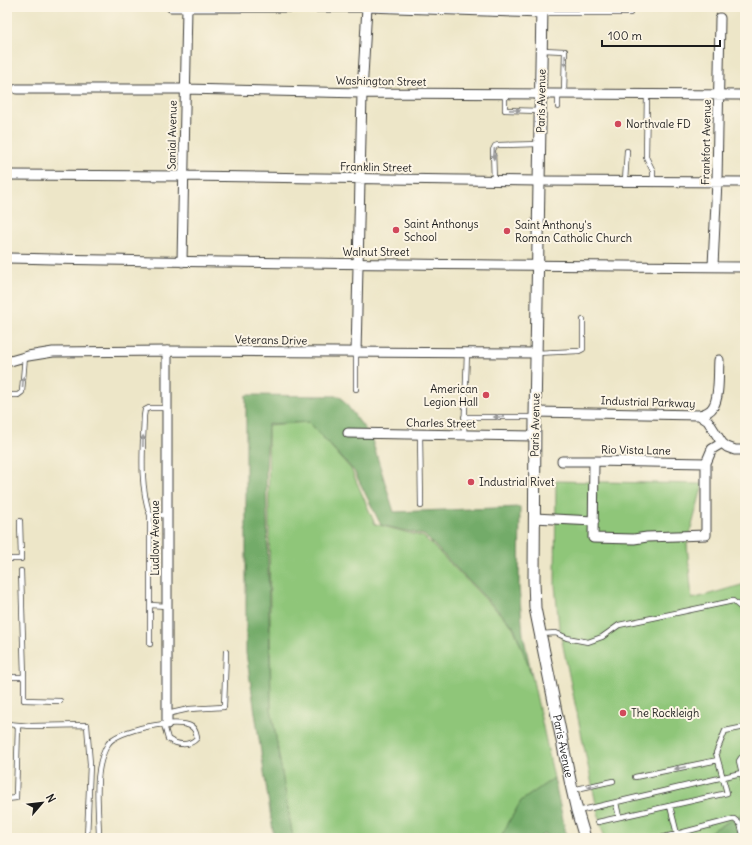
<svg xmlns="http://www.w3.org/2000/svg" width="752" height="845" font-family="Delius,sans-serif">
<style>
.green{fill:#8fc679;stroke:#56714a}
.forest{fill:#73ab69;stroke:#486442}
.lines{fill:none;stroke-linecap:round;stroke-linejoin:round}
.service-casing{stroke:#3b3a36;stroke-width:6}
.minor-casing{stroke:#3b3a36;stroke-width:11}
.tertiary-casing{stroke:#3b3a36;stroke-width:13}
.service{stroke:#fff;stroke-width:4.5}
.minor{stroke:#fff;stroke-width:9}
.tertiary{stroke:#fff;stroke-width:11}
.oneway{fill:#999}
.poi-dot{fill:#d1495b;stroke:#fcf5e5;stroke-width:1.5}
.labels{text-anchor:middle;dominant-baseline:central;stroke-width:4;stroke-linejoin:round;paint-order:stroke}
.street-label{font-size:11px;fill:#1c1c1c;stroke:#fcf5e5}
.poi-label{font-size:11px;fill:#1c1c1c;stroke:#fcf5e5;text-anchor:start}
</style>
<rect width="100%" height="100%" fill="#fcf5e5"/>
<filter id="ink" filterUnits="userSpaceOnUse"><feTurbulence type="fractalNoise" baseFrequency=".025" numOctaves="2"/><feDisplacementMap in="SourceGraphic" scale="8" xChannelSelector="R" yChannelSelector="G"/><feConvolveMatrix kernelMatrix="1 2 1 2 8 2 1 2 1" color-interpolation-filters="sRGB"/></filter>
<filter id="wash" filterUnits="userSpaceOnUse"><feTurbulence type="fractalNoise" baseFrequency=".012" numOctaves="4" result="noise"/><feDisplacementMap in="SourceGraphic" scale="16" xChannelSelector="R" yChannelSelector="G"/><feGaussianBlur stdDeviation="0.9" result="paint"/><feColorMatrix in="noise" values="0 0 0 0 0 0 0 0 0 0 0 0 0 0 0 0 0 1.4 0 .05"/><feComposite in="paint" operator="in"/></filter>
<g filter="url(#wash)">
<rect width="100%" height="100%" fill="#ede6c8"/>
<!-- green -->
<path class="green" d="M309,422L351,469L375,524L424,537L513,627L524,653L532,676L554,778L521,801L500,838H293L271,709L268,425Z
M556,481L703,484L687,544L692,599L745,584V812L699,838H605L600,823L559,627L555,585Z"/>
<!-- forest -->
<path class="forest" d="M246,395L340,396L371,437L394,512L520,507L519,587L523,634L532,676L514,627L424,535L381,525L354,471L309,422L268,424L266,470L271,708L293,838H274L246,653Z
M554,778L567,838H548L546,834L538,838H500L521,801Z
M745,812V838H699Z"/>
</g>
<g filter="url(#ink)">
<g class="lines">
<defs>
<path id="service" d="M542,13H630
M542,50L565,51L564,94
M505,93V110L541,111
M647,95L646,157L653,171V181
M558,107V94
M494,181L493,150L495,146L498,145L540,144
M625,181L627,151
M356,353V389
M536,353L579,351L583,349V320
M7,395H18L22,392L25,356
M464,417H535
M420,434L421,506
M464,435L467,353
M150,515H167
M7,559H21L20,521
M150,605L167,606
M541,634L556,633L567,638L588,642L602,637L619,625L733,601L745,611
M150,644V515C139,484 143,448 144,416L145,410L149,408H167
M7,677H24L21,571
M24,677V700L60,701
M167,714L189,709L224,707L226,652
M7,724L31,726L87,725L90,764L87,838
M745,757L741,758L739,761L745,786
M635,777L718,760
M572,790L613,781
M7,799L16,798L18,725
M616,803L619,817
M670,806L677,834
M578,811L741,773
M598,822L727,793L716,753L725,731L745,727
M99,838C99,809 92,770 108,744C116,730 179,717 192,727C196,730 196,734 197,738C189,747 177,745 168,739L164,725
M661,838L734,819L740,824L744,838"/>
<path id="minor" d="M171,7H367L542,13
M17,89H185L362,93L745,95
M7,175L184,176L539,181L745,182
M7,258C253,264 499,265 745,267
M182,262L187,7
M713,266L717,181L720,18
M167,351V724
M356,353L362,93L367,7
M7,362L28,356L53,352L167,351L536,353
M535,412L699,415L708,421L722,443L727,447L735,450H745
M699,415C704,414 710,412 713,407C720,397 718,372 719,360
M348,433L535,436
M562,461H594
M706,463L594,461L593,538L634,539L647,537L706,535V463L712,449L722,443
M534,518L594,521"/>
<g id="tertiary">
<path id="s1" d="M542,7L535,417L534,581L535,608L571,785L577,811L585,838"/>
</g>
</defs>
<!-- service casing -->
<use href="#service" class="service-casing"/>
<!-- minor casing -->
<use href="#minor" class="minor-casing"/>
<!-- tertiary casing -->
<use href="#tertiary" class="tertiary-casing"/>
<!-- service -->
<use href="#service" class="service"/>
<!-- minor -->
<use href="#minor" class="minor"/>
<!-- tertiary -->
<use href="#tertiary" class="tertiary"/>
</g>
<!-- one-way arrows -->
<defs><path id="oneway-solid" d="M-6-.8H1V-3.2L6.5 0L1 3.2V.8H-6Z"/></defs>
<g class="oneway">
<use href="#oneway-solid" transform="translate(565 61) rotate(91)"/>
<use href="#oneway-solid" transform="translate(515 110) rotate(1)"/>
<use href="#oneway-solid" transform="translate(494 154) rotate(94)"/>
<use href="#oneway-solid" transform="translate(23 382) rotate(-85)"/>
<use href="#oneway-solid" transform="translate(499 417) rotate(-179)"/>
<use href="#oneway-solid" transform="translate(143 441) rotate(-89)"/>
<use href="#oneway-solid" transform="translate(680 768) rotate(169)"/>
<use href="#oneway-solid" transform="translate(593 786) rotate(168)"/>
</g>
</g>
<!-- markers -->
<g class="poi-dot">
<circle cx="618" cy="124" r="4"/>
<circle cx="396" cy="230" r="4"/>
<circle cx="507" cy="231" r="4"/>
<circle cx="486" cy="395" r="4"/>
<circle cx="471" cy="482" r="4"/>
<circle cx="623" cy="713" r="4"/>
</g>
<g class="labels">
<!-- street labels -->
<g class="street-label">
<text transform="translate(381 81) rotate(1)">Washington Street</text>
<text transform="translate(541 101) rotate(-89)">Paris Avenue</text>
<text transform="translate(172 135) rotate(-89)">Sanial Avenue</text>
<text transform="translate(706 142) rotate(-89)">Frankfort Avenue</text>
<text transform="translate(376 167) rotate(1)">Franklin Street</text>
<text x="376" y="252">Walnut Street</text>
<text transform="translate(271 340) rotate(1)">Veterans Drive</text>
<text transform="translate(648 402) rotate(2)">Industrial Parkway</text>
<text transform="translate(441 423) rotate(1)">Charles Street</text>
<text transform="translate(535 425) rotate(-89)">Paris Avenue</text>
<text transform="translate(636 450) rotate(1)">Rio Vista Lane</text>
<text transform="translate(155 538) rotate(-90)">Ludlow Avenue</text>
<text stroke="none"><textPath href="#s1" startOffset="742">Paris Avenue</textPath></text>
</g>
<!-- poi labels -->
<g class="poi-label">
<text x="626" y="124">Northvale FD</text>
<text x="404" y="224">Saint Anthonys<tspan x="404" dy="13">School</tspan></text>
<text x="515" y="225">Saint Anthony's<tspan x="515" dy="13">Roman Catholic Church</tspan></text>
<text x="478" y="389" text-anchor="end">American<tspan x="478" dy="13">Legion Hall</tspan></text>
<text x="479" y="482">Industrial Rivet</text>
<text x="631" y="713">The Rockleigh</text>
</g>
</g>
<!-- margin -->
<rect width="752" height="845" fill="none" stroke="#fcf5e5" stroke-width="24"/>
<!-- north arrow -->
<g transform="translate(42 803) rotate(62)" stroke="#fcf5e5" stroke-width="3" paint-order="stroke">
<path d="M0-3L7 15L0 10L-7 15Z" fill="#1c1c1c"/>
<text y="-6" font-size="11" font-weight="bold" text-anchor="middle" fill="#1c1c1c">N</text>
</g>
<!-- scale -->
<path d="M602 40v6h118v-6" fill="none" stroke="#1c1c1c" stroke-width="2"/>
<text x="608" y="40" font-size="12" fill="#1c1c1c" stroke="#fcf5e5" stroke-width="3" paint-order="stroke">100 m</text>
</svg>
